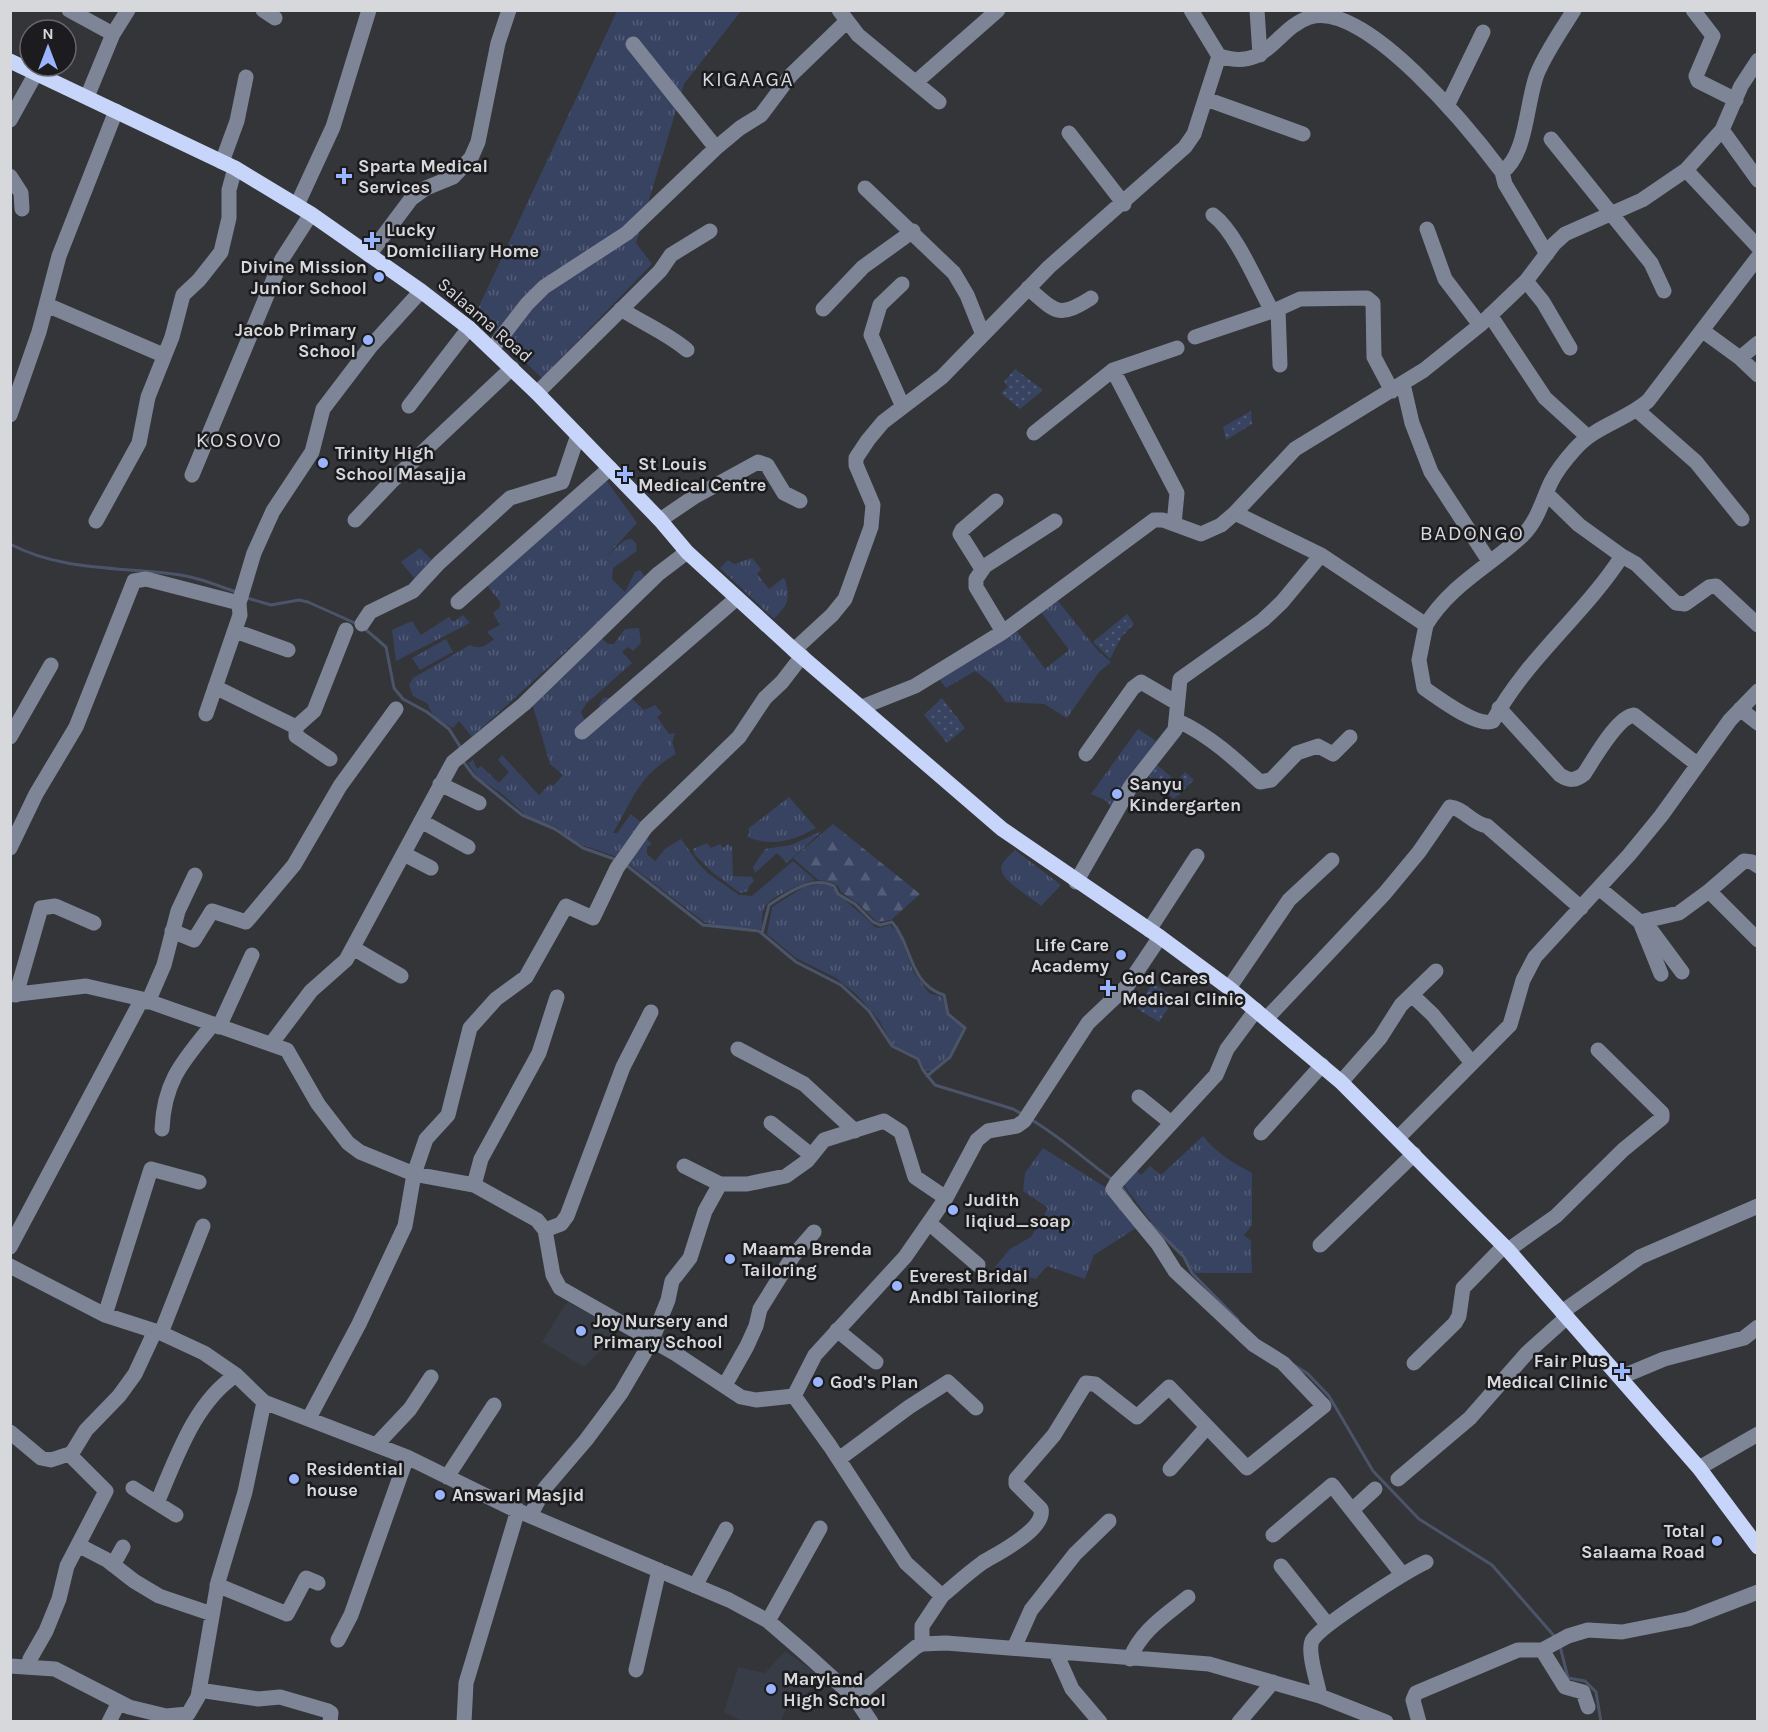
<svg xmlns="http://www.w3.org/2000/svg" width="1768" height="1732" font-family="Karla,sans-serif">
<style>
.built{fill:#383c46}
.grass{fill:url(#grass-tufts)}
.forest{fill:url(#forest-firs)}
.garden{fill:url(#garden-dots)}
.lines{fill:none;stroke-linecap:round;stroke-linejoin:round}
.stream{stroke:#4c546a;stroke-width:3}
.minor{stroke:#7e8597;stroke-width:15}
.major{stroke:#c6d5f9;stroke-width:15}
.poi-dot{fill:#9ab5fd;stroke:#1c1c1e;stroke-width:2}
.labels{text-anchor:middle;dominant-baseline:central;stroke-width:5;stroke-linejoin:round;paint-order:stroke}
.poi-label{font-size:18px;font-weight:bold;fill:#d7d8db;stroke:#1c1c1e;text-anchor:start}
.street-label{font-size:18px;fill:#d7d8db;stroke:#1c1c1e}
.quarter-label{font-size:21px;letter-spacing:1.5px;fill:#d7d8db;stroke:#1c1c1e}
</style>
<defs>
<pattern id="grass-tufts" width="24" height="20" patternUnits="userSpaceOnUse" patternTransform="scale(1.5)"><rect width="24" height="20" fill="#384361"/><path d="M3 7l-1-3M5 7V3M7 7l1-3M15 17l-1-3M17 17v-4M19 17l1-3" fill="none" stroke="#545d77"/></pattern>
<pattern id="forest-firs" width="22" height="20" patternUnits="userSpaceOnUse" patternTransform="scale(1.5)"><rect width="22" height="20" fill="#384361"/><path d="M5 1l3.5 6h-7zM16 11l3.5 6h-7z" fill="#545d77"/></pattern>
<pattern id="garden-dots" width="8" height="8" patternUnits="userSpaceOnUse" patternTransform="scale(1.5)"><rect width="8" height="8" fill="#384361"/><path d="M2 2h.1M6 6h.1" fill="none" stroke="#545d77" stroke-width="1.8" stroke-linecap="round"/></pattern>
</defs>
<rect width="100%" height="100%" fill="#333539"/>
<!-- built -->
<path class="built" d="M567,1302L617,1326L604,1347L584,1367L542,1342Z
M785,1651L822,1677L798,1704L789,1701L781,1721H742L724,1712L738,1667L765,1673Z"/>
<!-- grass -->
<path class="grass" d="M617,11H741L684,84L636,243L652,264L542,378L475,315Z
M604,477L637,523L607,556L625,540L631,539L636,543L637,551L613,568L612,579L625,592L635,572L640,570L646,578L472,737L459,721L453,728C443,723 430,716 428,704L413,696L409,685L413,678L470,645C481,650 485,646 494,639L487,632L500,625L493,613L500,607V602L486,584Z
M420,548L437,565L415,579L401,562Z
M752,558L761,569L757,574L769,589L783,578L785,579C791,600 788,604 774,619L720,568L728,560L734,564Z
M1057,600L1099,652L1111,662L1099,672L1067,718L1044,704L1006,702L992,684L975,671L946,688L939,679L1016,630L1045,669L1069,650L1041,612Z
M463,615L470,623L396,661L392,630L412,621L421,635L449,617L453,622Z
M639,628L641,643L633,651L628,647L622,652L632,663L586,704L581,712L584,719L593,717L602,711L599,705L603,698L630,697L644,710L655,705L662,713L657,717L669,734L675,733L672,742L676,754C637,777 634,798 613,833H617L631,814L644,825L620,858L574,842L556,827L528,817L501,793L478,778L468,763L473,760L477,769L481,766L499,783L509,772L498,760L502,755L539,795L550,784L553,786L563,775L550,764L532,703L600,637L608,644H614L625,629Z
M446,639L453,652L420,670L412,658Z
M1167,727L1174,729L1112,807L1105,800L1091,794L1138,729L1156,741Z
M789,797L816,828C793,841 772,847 747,837L750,832L748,829Z
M822,831L787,863L777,853L755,873L753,867L765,849L791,845Z
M645,837L652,844L647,847V854L655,861L665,849L681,839L698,863L709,874L739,895L752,896L793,861L815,880C803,882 773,896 766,905C761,911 762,921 762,929L726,928L704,922L625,861Z
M707,843L711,848L720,844L723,848L728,844L732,847L733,876L752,877L754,881L749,886L748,891L740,893L712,872L695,855L693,849Z
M1015,850L1061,885L1041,906C1033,898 995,878 1002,865C1004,860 1011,854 1015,850Z
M820,884L831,886C844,901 861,912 875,927L879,928L890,925L898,932L914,973L929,993L942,997L948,1016L963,1028L950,1054L931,1071H926L919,1058L892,1044L879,1020L857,995L836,978L796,958L767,934L772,907L804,887Z
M1203,1136C1216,1153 1234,1163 1252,1173V1225L1244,1235L1251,1241L1252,1273H1195L1186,1259L1148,1218L1123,1184L1136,1170L1141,1175L1150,1166L1161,1175Z
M1043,1148L1108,1189L1136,1228L1094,1255L1085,1279L1047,1266L1036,1279L994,1268L1010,1249L1031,1237L1048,1208L1023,1191L1025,1173Z"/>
<!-- forest -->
<path class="forest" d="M833,824L920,894L891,920L877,922L859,904L841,892L838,886L831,882L818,880L793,858Z"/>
<!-- garden -->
<path class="garden" d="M1015,369L1043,390L1020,409L1001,393L1008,387L1004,382Z
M1251,411L1252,424L1226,440L1223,427Z
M1127,614L1134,624L1122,636L1110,659L1093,642Z
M942,698L965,728L947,743L924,715Z
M1157,765L1176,781L1185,772L1194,780L1174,799L1148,775Z
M1153,983L1175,997L1159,1022L1136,1008Z"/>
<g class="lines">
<!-- stream -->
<path class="stream" d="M10,544C61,571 118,567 173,574C194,576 216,585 236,592
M247,598L271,605L299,600L308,602L357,624
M365,629L386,647L394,688L403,699L427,712L449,729L461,748
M462,760L474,776L522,815L555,829L583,848L617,860
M626,865L703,925L759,931L796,962L841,985L869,1011L892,1046L918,1059L923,1070L935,1085L1013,1109L1022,1114
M762,933L769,905C788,893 811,875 834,886L838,894L855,904L873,922L880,925L892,922C913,946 908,983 944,995L948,1014L965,1028L950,1057L927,1076
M1030,1119C1060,1136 1085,1160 1113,1180
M1121,1186L1131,1200
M1150,1223L1184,1257L1192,1273L1238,1320
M1294,1365L1308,1374L1329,1396L1373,1471L1419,1519L1492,1565L1556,1638
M1560,1646L1568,1678L1585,1681L1596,1692L1601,1722"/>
<!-- minor -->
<path class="minor" d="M69,10L113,34
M263,10L275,18
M839,10L858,35L939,102
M1191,10L1219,56C1269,72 1274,29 1310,17C1366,0 1472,132 1502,172L1505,184L1547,254
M1257,10L1260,55
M1693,10L1713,36L1696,76L1698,81L1736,100
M633,44L716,148
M916,82L998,10
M87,97L113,34L128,10
M1206,99L1303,134
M1448,104L1483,32
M10,120L36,73
M1722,130L1758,180
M1069,133L1124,204
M1551,139L1651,263L1664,291
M222,162L237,121L246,77
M1686,170L1758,247
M1502,172C1527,155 1526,103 1537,74C1546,52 1561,31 1574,10
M10,176L21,193L22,209
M865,188L954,273L967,295L983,335
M297,205L333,127L369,10
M1213,215C1236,232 1257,284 1272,311
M1427,229L1445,279L1480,325
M369,255L411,199L426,188L453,177L471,158L478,142L498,43L509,10
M1526,281L1543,302L1570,348
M902,284L880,305L871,335L903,407
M1028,288C1056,312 1058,319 1091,298
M47,305L163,355
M621,309C644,324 667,333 687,350
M823,309L863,267L913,231
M1278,309L1280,365
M1490,315L1545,398L1588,437
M1703,331L1740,358L1758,375
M1195,337L1278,309L1300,299L1367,298L1373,303L1374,357L1392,391
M492,349L527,304L544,287L627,233L716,148L740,128L761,115L791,75L847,21
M1740,358L1758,343
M1113,370L1177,493L1174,524
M1403,384L1412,423L1431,472L1489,561
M537,393L660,271L671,255L710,231
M409,406L469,328
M1637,410L1696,462L1742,519
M10,415L39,332L59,256L116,111
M1034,433L1113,370L1177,348
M192,475L282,259L311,214
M1235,513L1321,555L1426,625C1450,585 1490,566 1523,535C1538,520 1542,501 1551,482C1557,470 1566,459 1575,449C1595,426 1626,420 1648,401L1758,257
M355,520L391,482L512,368
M660,520L694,497L758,462L767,465L784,493L800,501
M96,521L139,443L148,397L172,337L183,295L199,280L221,252L229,218V190L235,168
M1622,556L1636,564L1676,603L1685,604L1709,587L1716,586L1758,625
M982,569L960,534L962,530L996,501
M458,602L610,468
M362,624L370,612L413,591L439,563L510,498L562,482L578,435
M1426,625L1419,660L1424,688C1437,697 1478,728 1493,721C1526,659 1584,615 1622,556L1579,525L1546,493
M235,631L288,650
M1003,632L976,587V579L985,566L1055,521
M794,650L832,615L845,599L871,527L873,505L856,465V458L868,440L883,422L942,377L1049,267L1185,147L1194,134L1219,56
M215,687L296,727
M862,707L915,686L1003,632L1154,520H1163L1201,534L1221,525L1235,513L1295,449L1424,370L1480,325L1526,281L1554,244L1565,234L1642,200L1686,170L1722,130L1741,86L1758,60
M1499,708L1560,775C1569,781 1575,781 1584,774C1594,759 1617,717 1634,715L1698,765
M1740,709L1758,723
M206,714L240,615L239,603L254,553L273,511L312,452L323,409L371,346L421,291
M1178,721C1209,735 1235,759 1260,782L1271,780L1297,753L1318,746L1333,754L1350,737
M582,732L737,598
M10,737L51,665
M1086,754L1133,688L1141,682L1177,703
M330,759L296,736V727L314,711L346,630
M440,784L479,803
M421,821L468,847
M10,848L36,794L76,727L134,581L146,579L239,603
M404,854L431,868
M1076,882L1131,786L1175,730L1180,679L1263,620L1282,602L1321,555
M1599,888L1640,922L1661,974
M1709,891L1744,861L1752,862L1758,866
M1640,922L1679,913L1709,891L1758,940
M1645,922L1682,972
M1149,930L1197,856
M172,931L194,940L212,911L246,922L294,865L340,786L396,709
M353,948L401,976
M1229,988L1289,900L1332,860
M10,995L86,986L142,999L287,1050L318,1104L348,1143L360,1152L414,1174L474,1185L537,1220L545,1230L553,1275L560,1288L676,1354L741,1397L756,1400L794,1396L815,1355L905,1257L946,1198L977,1140L988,1131L1017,1126L1024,1121L1088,1023L1127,986L1160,937
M16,995L41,908L55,906L94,923
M1412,995L1433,1015L1472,1063
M148,1002L164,965L178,911L195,875
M1267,1018L1385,893L1419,852L1450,807C1463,808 1473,824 1487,826L1581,908
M219,1027L252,955
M271,1044L311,991L346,960L453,762L524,704L658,574L687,552
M738,1049L804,1084L855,1131
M1341,1082L1380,1038L1401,1005L1436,971
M1139,1097L1170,1122
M771,1123L811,1155
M162,1129C164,1080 184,1060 213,1024
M1261,1133L1322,1065
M1398,1138L1510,1025L1523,980L1535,957L1629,855L1661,816L1730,720L1758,691
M684,1166L720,1184
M474,1185L481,1159L539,1053L557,997
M929,1223L978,1265
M545,1230L561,1224L567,1216L623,1067L651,1012
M1320,1245L1414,1154
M10,1247L142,999
M1508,1250L1556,1216L1623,1150L1662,1118V1113L1598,1050
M10,1266L105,1315L161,1333L204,1353L236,1375L264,1402L407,1457L509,1507L729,1600L768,1621L805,1653L855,1698L871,1722
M1562,1312L1640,1257L1758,1206
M105,1315L151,1169L199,1182
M837,1330L876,1362
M161,1333L203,1226
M1414,1363L1455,1323L1459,1316L1463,1288L1504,1246
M1621,1377L1664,1359L1744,1338L1758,1327
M725,1385L747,1346L756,1326L760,1309L793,1256L814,1232
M794,1396L830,1446L906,1563L942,1596L922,1626V1644
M309,1418L359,1324L405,1226L414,1174L426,1139L448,1115L470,1028L496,999L526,977L566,906L593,918L617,868L646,827L739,737L765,698L782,682L802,656
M10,1432L41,1458L51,1460L72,1453L86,1430L119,1396L135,1374L155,1331
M377,1444L410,1409L431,1377
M839,1459L909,1407L948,1382L976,1408
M1699,1468L1758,1434
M1170,1469L1207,1427
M447,1477L494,1405
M1398,1479L1470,1418L1527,1353L1567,1317
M133,1488L176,1515
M157,1503C176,1459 194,1403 236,1375
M1352,1510L1375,1489
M530,1516L545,1488L586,1440L621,1393L652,1340L668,1300L672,1281L690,1258L705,1211L720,1184H747L786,1176L807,1161L824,1140L884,1121L901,1132L915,1177L946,1198
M1273,1535L1332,1485L1402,1574
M78,1545L107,1560L134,1581L159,1596L212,1614
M113,1565L123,1547
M1281,1566L1327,1624
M217,1585L287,1614L306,1578L318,1583
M695,1586L726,1529
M942,1596C955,1585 968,1573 982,1563C996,1554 1046,1530 1041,1509L1016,1484V1479L1054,1435L1086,1383L1095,1384L1137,1417L1169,1387L1247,1468L1324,1406L1283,1363L1254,1345L1175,1271L1158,1244L1113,1189L1117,1182L1216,1075L1227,1049L1256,1010
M768,1621L820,1528
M338,1640L351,1615L407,1457
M1014,1648L1031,1610L1075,1554L1109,1521
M1542,1650L1565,1687L1583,1692L1588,1707
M1056,1653L1072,1689L1100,1722
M1130,1659C1140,1631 1166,1615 1188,1597
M10,1666L55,1669L129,1707L166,1716L188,1714L198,1697L218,1582L245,1492L264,1402
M29,1667L30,1659L46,1631L59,1599L67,1566L106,1491L69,1454
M636,1670L659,1570
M199,1690L258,1699L280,1697L328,1711L331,1713L330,1722
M1320,1696C1318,1684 1307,1652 1312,1641C1319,1626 1407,1571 1426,1562
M855,1698L916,1647L922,1644L946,1643L1209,1664L1320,1696L1386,1722
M109,1722L119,1702
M464,1722L466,1683L518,1510
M1239,1722L1273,1682
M1419,1722L1413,1700L1416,1693L1518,1650H1542L1568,1636L1588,1630L1622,1632L1688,1619L1758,1592"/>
<!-- major -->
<path class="major" d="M10,61L235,168L311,214L421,291L469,328L537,393L660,520L687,552L794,650L1002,829L1160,937L1229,988L1341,1082L1508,1250L1699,1468L1758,1547"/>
</g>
<!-- markers -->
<g class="poi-dot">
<path d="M341 167h6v6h6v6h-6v6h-6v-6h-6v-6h6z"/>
<path d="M369 231h6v6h6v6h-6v6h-6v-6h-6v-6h6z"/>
<circle cx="379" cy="277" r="6"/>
<circle cx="368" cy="340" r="6"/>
<circle cx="323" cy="463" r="6"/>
<path d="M622 465h6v6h6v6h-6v6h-6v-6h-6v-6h6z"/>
<circle cx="1117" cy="794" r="6"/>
<circle cx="1121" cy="955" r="6"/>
<path d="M1105 979h6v6h6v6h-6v6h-6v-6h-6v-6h6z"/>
<circle cx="953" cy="1210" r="6"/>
<circle cx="730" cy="1259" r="6"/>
<circle cx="897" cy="1286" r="6"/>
<circle cx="581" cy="1331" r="6"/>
<path d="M1619 1362h6v6h6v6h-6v6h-6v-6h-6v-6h6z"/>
<circle cx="818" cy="1382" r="6"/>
<circle cx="294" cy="1479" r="6"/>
<circle cx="440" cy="1495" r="6"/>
<circle cx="1717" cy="1541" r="6"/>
<circle cx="771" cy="1689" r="6"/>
</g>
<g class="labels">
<!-- poi labels -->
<g class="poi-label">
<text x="358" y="166">Sparta Medical<tspan x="358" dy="21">Services</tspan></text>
<text x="386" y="230">Lucky<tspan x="386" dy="21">Domiciliary Home</tspan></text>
<text x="367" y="267" text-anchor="end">Divine Mission<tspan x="367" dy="21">Junior School</tspan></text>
<text x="356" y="330" text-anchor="end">Jacob Primary<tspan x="356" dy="21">School</tspan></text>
<text x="335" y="453">Trinity High<tspan x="335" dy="21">School Masajja</tspan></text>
<text x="638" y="464">St Louis<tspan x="638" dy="21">Medical Centre</tspan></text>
<text x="1129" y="784">Sanyu<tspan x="1129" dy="21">Kindergarten</tspan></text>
<text x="1109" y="945" text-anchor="end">Life Care<tspan x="1109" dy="21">Academy</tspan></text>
<text x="1122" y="978">God Cares<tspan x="1122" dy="21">Medical Clinic</tspan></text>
<text x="965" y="1200">Judith<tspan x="965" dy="21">liqiud_soap</tspan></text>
<text x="742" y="1249">Maama Brenda<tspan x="742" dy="21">Tailoring</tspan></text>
<text x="909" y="1276">Everest Bridal<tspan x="909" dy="21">Andbl Tailoring</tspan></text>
<text x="593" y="1321">Joy Nursery and<tspan x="593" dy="21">Primary School</tspan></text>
<text x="1608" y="1361" text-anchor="end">Fair Plus<tspan x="1608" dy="21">Medical Clinic</tspan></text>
<text x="830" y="1382">God's Plan</text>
<text x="306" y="1469">Residential<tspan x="306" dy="21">house</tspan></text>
<text x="452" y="1495">Answari Masjid</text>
<text x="1705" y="1531" text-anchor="end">Total<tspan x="1705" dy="21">Salaama Road</tspan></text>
<text x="783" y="1679">Maryland<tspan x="783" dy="21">High School</tspan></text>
</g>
<!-- street labels -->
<g class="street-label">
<text transform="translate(485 320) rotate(41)">Salaama Road</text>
</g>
<!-- quarter labels -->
<g class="quarter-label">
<text x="748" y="79">KIGAAGA</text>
<text x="239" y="440">KOSOVO</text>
<text x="1472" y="533">BADONGO</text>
</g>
</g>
<!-- border -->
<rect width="1768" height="1732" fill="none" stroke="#d7d8db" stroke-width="24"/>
<!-- north arrow -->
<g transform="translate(48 48)"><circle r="28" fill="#1c1c1e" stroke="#67676a" stroke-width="1.5"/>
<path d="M0-4.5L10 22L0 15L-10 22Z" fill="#9ab5fd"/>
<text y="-9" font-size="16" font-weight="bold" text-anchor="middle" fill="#d7d8db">N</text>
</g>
</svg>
